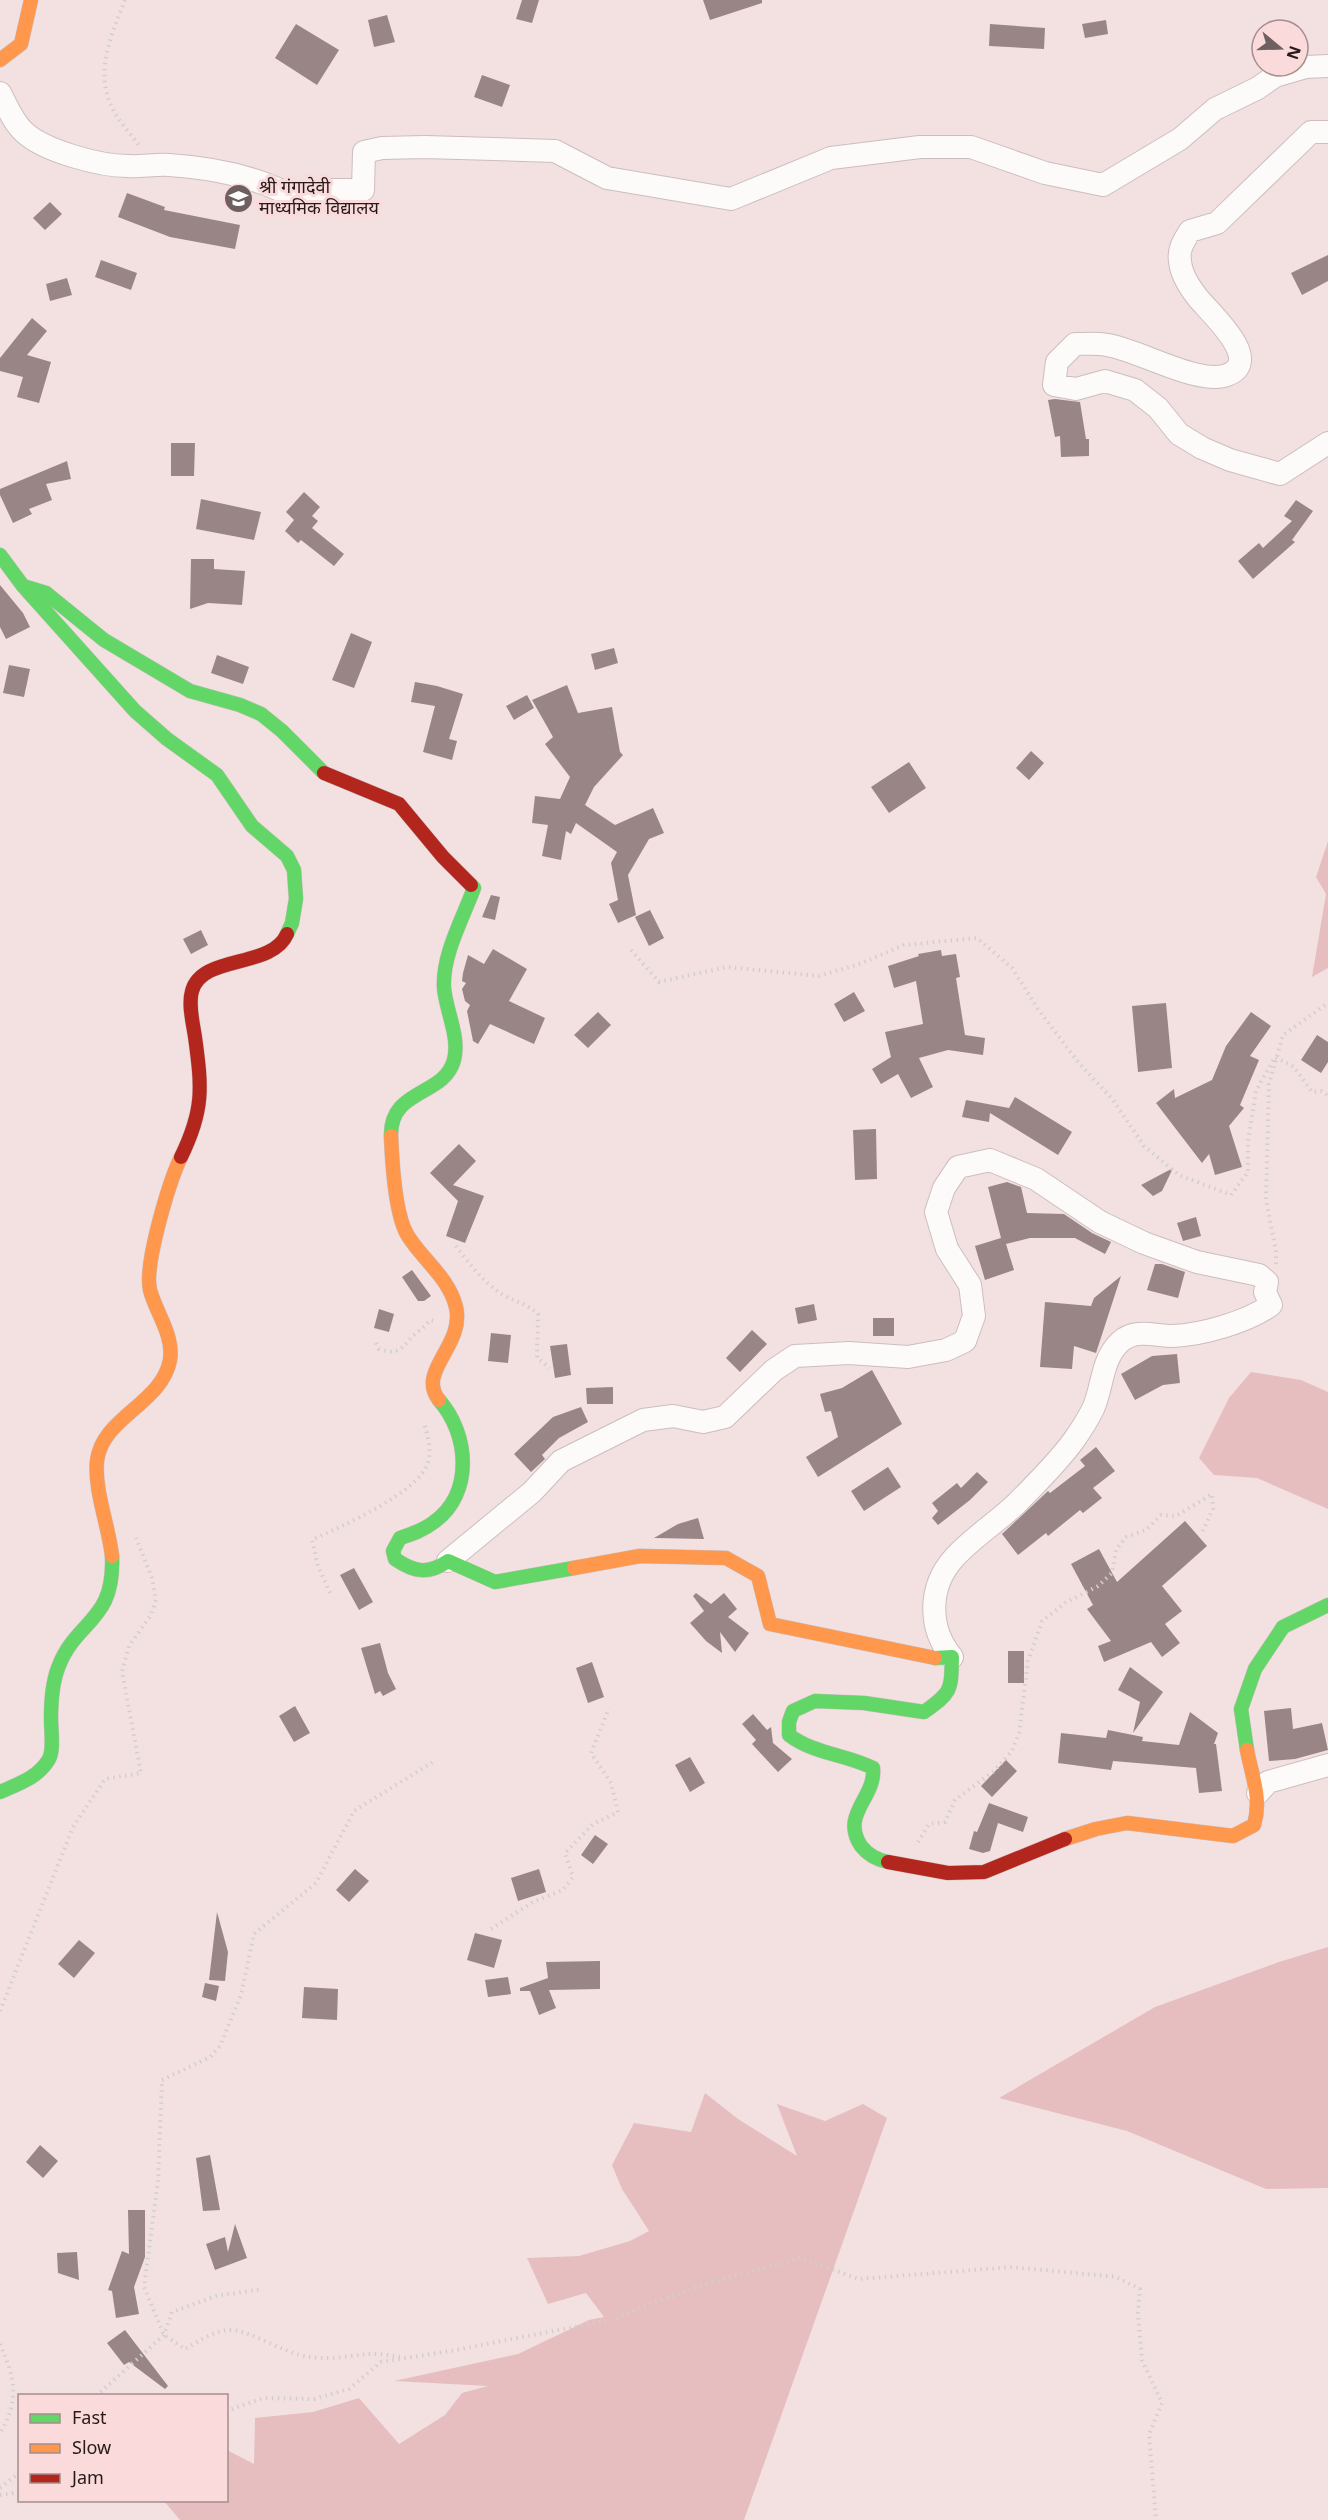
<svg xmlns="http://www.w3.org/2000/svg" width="1328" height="2520" font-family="Georgia,'Noto Sans Devanagari',serif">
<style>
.green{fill:#e6bec0}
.building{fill:#998586}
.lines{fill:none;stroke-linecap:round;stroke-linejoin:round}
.street-casing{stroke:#ccbebe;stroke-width:24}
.fast-casing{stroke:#ccbebe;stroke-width:15}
.slow-casing{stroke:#ccbebe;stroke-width:15}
.jam-casing{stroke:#ccbebe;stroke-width:15}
.path{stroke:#d3cece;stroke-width:4;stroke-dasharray:1.5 4.5;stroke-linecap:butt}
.street{stroke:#fdfafa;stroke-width:22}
.fast{stroke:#63d668;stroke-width:14}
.slow{stroke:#ff974d;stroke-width:14}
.jam{stroke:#b3261e;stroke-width:14}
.labels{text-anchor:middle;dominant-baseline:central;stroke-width:6;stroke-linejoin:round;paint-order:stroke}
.poi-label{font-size:18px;fill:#261a1b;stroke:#fadada;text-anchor:start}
</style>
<rect width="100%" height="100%" fill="#f3e1e1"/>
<!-- green -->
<path class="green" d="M1328,841V968L1312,977L1326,894L1316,877Z
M1251,1372L1301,1380L1328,1392V1509L1257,1478L1214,1475L1199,1458L1229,1398Z
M1328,1947V2188L1266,2189L1127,2131L999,2098L1155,2007L1279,1962Z
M705,2093L738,2119L797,2156L777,2104L825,2121L863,2104L887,2118L744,2520H180L164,2501L226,2500L227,2450L254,2464L255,2418L313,2412L359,2398L399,2444L445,2415L462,2393L488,2386L394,2381L518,2354L589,2320L604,2317L586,2293L548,2304L527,2258L579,2256L630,2241L649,2231L622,2189L612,2165L634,2123L691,2132Z"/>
<!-- building -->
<path class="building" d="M522,0H539L532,23L516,19Z
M703,0H762V3L710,20Z
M387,15L395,42L374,47L368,20Z
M1106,20L1108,34L1085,38L1082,24Z
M296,24L339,50L317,85L275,58Z
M990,24L1045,28L1044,49L989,46Z
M482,75L510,85L502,107L474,97Z
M127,193L165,207L164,210L240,225L235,249L170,237L118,217Z
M50,202L62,214L45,230L33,218Z
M1328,255V281L1302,295L1291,273Z
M101,260L137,273L131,290L95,277Z
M67,278L72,295L50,301L46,284Z
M32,318L47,331L27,355L51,362L39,403L17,397L23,377L0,371V358Z
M1055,399L1080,402L1086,439H1089V456L1061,457L1060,436L1055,437L1048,400Z
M171,443H195L194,476H171Z
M67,461L71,479L46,484L52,500L29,509L32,514L13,523L0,495V489Z
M304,492L320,507L312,516L318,521L312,528L344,554L334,566L301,540L298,543L285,531L294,520L286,512Z
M201,499L261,512L254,540L196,529Z
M1296,500L1313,511L1292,540L1295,542L1253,579L1238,561L1259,543L1263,548L1292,521L1284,516Z
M191,559H214V569L245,571L242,605L208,603L190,609Z
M0,585L23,613L30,627L6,639L0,627Z
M351,633L372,642L354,688L332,680Z
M614,648L618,663L595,670L591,654Z
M217,655L249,667L243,684L211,673Z
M9,665L30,669L24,697L3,693Z
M415,682L437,686L463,694L449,739L457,741L452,760L423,752L435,706L411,702Z
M567,685L578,713L612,707L620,752L623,755L594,787L585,805L615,825L653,808L664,833L649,839L628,875L636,915L618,923L609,904L618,900L611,863L617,852L576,823L571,834L566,831L561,860L542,856L548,825L532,823L535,796L560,799L570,777L545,744L553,737L532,700Z
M527,695L534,708L514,720L506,706Z
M1031,751L1044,763L1029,780L1016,768Z
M909,762L926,788L889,813L871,787Z
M491,895L500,897L495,920L482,917Z
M650,910L664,938L649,946L635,917Z
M201,930L208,945L191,954L183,939Z
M493,949L527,969L509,1001L545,1018L534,1044L490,1024L478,1044L473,1041L467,1011L470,1005L465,1001L462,989L466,983L462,981L463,973L468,955L484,964Z
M941,950L942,956L956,954L960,977L956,978L965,1035L985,1038L983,1055L948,1050L919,1058L933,1087L911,1098L898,1074L881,1084L872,1069L891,1057L885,1032L923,1024L916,981L894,988L888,966L919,956L918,954Z
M854,992L865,1011L844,1022L834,1004Z
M1166,1003L1172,1068L1138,1072L1132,1006Z
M598,1012L611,1025L588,1048L574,1035Z
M1251,1012L1271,1026L1250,1056L1259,1060L1240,1105L1244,1108L1229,1126L1242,1167L1215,1175L1209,1154L1202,1163L1156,1103L1174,1089L1175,1098L1212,1080L1226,1046Z
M1317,1035L1328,1042V1062L1321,1073L1301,1060Z
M1015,1097L1072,1132L1058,1155L990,1113L989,1122L962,1117L966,1100L1009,1108Z
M876,1129L877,1179L855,1180L853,1130Z
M459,1144L476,1161L453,1185L484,1196L465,1243L446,1236L458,1201L430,1173Z
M1173,1168L1162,1191L1153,1196L1141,1185Z
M1007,1182L1021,1187L1027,1213L1064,1214L1092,1233L1111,1242L1105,1254L1075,1238H1030L1006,1244L1014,1270L985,1280L975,1246L1001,1238L988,1187Z
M1196,1217L1201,1236L1183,1241L1177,1223Z
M1155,1264H1162L1185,1272L1178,1298L1147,1290Z
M412,1270L431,1296L424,1301H418L402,1277Z
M1121,1276L1096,1353L1074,1346L1072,1369L1040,1367L1045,1302L1091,1306L1094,1298Z
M814,1304L817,1320L798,1324L795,1308Z
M379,1309L394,1314L389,1332L374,1328Z
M873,1318H894V1336H873Z
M752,1330L767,1344L740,1372L726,1358Z
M491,1333L511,1335L508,1363L488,1361Z
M567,1344L571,1375L555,1378L550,1346Z
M1177,1354L1180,1383L1163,1385L1135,1400L1121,1374L1152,1356Z
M872,1370L902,1424L818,1477L806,1457L838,1437L831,1411L825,1412L820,1394L842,1388Z
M613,1387V1404H587L586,1388Z
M581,1407L588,1422L559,1438L542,1455L545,1459L531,1472L514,1454L553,1417Z
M1096,1447L1115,1471L1093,1488L1102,1498L1083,1513L1080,1510L1048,1536L1046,1533L1018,1555L1002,1534L1048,1491L1050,1493L1085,1466L1080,1460Z
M888,1467L901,1487L864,1511L851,1491Z
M977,1472L988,1482L970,1500L938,1525L932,1518L938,1511L932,1503L957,1483L961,1488Z
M698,1518L704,1539L654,1538L678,1524Z
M1185,1521L1207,1546L1162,1586L1182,1611L1165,1624L1180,1643L1162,1657L1151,1642L1104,1662L1098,1646L1111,1641L1087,1609L1093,1605L1071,1564L1099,1549L1117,1582Z
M354,1568L373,1602L359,1610L340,1575Z
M696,1593L711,1604L724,1593L737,1609L728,1617L749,1633L735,1652L720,1632L722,1653L706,1641L690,1623L704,1611L693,1596Z
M380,1643L388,1673L396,1689L383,1696L380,1691L375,1694L361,1648Z
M1008,1651H1024V1683H1008Z
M592,1662L604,1697L588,1703L576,1668Z
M1130,1667L1163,1692L1133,1733L1140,1702L1118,1690Z
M295,1706L310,1733L294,1742L279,1716Z
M1291,1708L1293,1729L1322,1723L1328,1750L1295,1759L1269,1761L1264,1711Z
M1190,1712L1218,1733L1214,1744H1216L1222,1791L1199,1793L1196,1768L1113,1761L1111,1770L1058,1763L1061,1733L1106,1738L1108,1730L1143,1737L1142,1741L1179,1745Z
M753,1714L767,1730L771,1727L773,1743L792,1759L778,1772L752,1744L756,1740L742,1724Z
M690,1757L705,1783L690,1792L675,1765Z
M1006,1760L1017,1771L992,1797L981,1786Z
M989,1803L1028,1817L1023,1832L998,1823L990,1851L983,1853L969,1849L974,1831L977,1832Z
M595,1835L608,1844L593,1864L581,1855Z
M355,1869L369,1881L349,1902L336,1890Z
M539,1869L546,1892L518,1901L511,1878Z
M217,1912L228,1952L225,1981L209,1980Z
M475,1933L502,1940L494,1968L467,1960Z
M79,1940L95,1953L74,1978L58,1964Z
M600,1961V1989L549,1990L556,2008L539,2015L530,1991H520V1988L548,1978L546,1962Z
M508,1977L511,1994L488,1997L485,1980Z
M205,1983L219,1986L216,2001L202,1997Z
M304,1987L338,1989L337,2020L302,2018Z
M40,2145L58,2161L43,2178L26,2162Z
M210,2155L220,2210L203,2211L196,2158Z
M128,2210H145V2257L134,2287L139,2314L116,2318L112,2291L108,2290L122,2251L129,2254Z
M235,2224L247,2258L215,2270L206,2244L225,2237L228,2252Z
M77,2252L79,2280L58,2273L57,2253Z
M125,2330L168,2386L165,2389L129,2362L124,2365L107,2343Z"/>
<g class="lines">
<defs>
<path id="street" d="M0,93C7,106 13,122 24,132C44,151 100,166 128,166C141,167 155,164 169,165C215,168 261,177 301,201L331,190H363L364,152L382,148L425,147L555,151L607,178L731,199L831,158L920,147H971L1045,173L1103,185L1180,139L1215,109L1258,88L1275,76L1306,67L1328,66
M1328,132H1311L1217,223L1190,231C1184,241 1178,249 1180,261C1181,274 1190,288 1198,298C1209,312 1265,361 1227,375C1199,386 1137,349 1107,345C1097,343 1086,344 1075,344L1057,362L1054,385L1076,389L1105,381L1135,390L1158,408L1179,434L1202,448L1230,460L1280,474L1328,443
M448,1561L532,1492L561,1461L643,1420L673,1416L703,1422L725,1417L774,1370L795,1356L849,1353L908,1357L946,1350L965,1341L974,1316L970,1285L947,1249L936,1212L944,1188L958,1167L990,1160L1036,1179L1100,1222L1144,1243L1197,1262L1259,1275L1267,1282L1265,1292L1271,1305C1247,1322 1202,1335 1172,1336C1155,1336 1135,1328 1120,1342C1101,1360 1103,1387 1093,1409C1088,1419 1081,1430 1074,1440C1059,1461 1034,1486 1016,1504C996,1523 972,1538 954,1558C928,1587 928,1628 952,1657
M1258,1793L1268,1782L1328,1765"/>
<path id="fast" d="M0,555L23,586L135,711L167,739L217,775L252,826L287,856L294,870L296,899L292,923L287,934
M23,586L46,593L104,640L190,691L240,705L261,714L282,731L324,773
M391,1136C390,1088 444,1097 454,1060C460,1037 446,1011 444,988C442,955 463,918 474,888L471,885
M439,1400C469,1434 474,1493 434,1522C424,1530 412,1534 400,1538L393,1551L395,1559C414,1572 428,1575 448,1561L495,1582L574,1568
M1247,1750L1241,1709L1255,1669L1283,1627L1328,1605
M0,1792C18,1784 38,1778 49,1759C54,1750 51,1730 51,1718C51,1702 52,1684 58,1668C76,1619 115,1623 112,1556
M888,1862C878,1860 868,1855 861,1846C840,1814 876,1798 873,1768C845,1754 814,1754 789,1735V1722L793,1711L815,1701L864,1703L924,1712C952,1692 951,1691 952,1657L935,1658"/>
<path id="slow" d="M0,60L21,44L31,0
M391,1136C392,1160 395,1216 408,1236C423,1260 449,1278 456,1307C465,1346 416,1371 439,1400
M112,1556C109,1527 94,1490 97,1461C102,1417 162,1404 170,1360C174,1335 156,1313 150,1290C144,1265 169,1182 181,1157
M574,1568L640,1556L726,1558L758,1576L770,1624L935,1658
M1065,1839L1096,1829L1127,1823L1233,1836L1254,1825C1262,1798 1252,1777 1247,1750"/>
<path id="jam" d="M324,773L399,804L443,857L471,885
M181,1157C204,1110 202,1088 195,1037C193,1023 188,1005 192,991C202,954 272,969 287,934
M888,1862L948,1873L984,1872L1065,1839"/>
</defs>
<!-- street casing -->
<use href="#street" class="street-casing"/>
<!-- fast casing -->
<use href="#fast" class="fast-casing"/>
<!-- slow casing -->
<use href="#slow" class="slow-casing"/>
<!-- jam casing -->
<use href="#jam" class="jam-casing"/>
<!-- path -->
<path class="path" d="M125,0C112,34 94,71 112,107C118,121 130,133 139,145
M631,950L659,982L727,967L819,976L862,963L904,945L977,938L1012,968L1038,1009L1078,1062L1113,1100L1144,1146L1179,1175L1231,1195L1248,1172V1141L1256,1091L1275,1057L1294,1067L1312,1092L1321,1091L1328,1096
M456,1246C469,1264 486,1285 505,1296C519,1303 525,1303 538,1314L537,1358L550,1368
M1276,1264V1251L1266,1200L1269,1084L1283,1035L1328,1003
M376,1343L379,1349C398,1355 400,1350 412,1337C418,1331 425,1327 430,1320L435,1321
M330,1593L318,1566L312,1540C339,1527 420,1493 428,1462C432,1449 427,1435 424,1422
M918,1842L929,1824L945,1822L955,1800L994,1771L1012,1751L1019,1733L1028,1661L1042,1621L1065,1603L1098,1586L1112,1573L1116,1550L1126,1537L1146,1530L1161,1515L1176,1516L1212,1494L1213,1509L1201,1535
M491,1929L533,1902L563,1890L573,1877L565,1853L593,1824L618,1812L611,1783L591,1753L609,1708
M0,2011L73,1827L105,1779L141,1773L122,1671L129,1646L151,1615L156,1600L152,1578L136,1538
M0,2344C15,2378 20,2400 0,2433
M400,2357C390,2356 379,2353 368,2354C349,2356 328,2360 309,2357C284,2354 248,2328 227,2330C212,2332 197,2342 185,2349L164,2335L144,2287L158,2181L162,2080L210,2057L220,2046L241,1995L254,1934L316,1883L354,1811L433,1762
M96,2396L164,2335L172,2312L216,2296L263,2289
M226,2411L263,2398L314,2399L349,2389L381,2362L456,2350L615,2319L650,2304L709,2283L800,2258L859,2279L1012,2267L1116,2277L1140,2289L1138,2313L1142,2360L1162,2403L1149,2434L1156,2520
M0,2488L20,2472
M0,2495L20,2492"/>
<!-- street -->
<use href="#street" class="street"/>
<!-- fast -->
<use href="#fast" class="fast"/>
<!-- slow -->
<use href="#slow" class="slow"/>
<!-- jam -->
<use href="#jam" class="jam"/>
</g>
<!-- icons -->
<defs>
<symbol id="school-disc" viewBox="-11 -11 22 22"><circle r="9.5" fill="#6e6060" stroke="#fadada"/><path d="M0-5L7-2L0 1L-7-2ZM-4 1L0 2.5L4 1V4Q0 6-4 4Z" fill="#fff"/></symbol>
</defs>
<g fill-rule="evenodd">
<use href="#school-disc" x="222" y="182" width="33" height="33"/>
</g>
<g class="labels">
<!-- poi labels -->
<g class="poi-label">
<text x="259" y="188">श्री गंगादेवी<tspan x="259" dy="21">माध्यमिक विद्यालय</tspan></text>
</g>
</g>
<!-- legend -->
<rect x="18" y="2394" width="210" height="108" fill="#fadada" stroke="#a58d8e" stroke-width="1.5"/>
<rect x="30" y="2414" width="30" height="9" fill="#63d668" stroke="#a58d8e" stroke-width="1.5"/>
<text x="72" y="2424" font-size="18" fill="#261a1b">Fast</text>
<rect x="30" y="2444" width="30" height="9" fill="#ff974d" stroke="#a58d8e" stroke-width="1.5"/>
<text x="72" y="2454" font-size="18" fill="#261a1b">Slow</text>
<rect x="30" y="2474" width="30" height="9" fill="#b3261e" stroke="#a58d8e" stroke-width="1.5"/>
<text x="72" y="2484" font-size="18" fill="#261a1b">Jam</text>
<!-- north arrow -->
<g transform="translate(1280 48) rotate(109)"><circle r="28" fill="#fadada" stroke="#a58d8e" stroke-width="1.5"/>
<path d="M0-4.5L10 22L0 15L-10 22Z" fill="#6e6060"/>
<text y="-9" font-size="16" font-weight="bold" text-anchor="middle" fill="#261a1b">N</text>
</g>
</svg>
